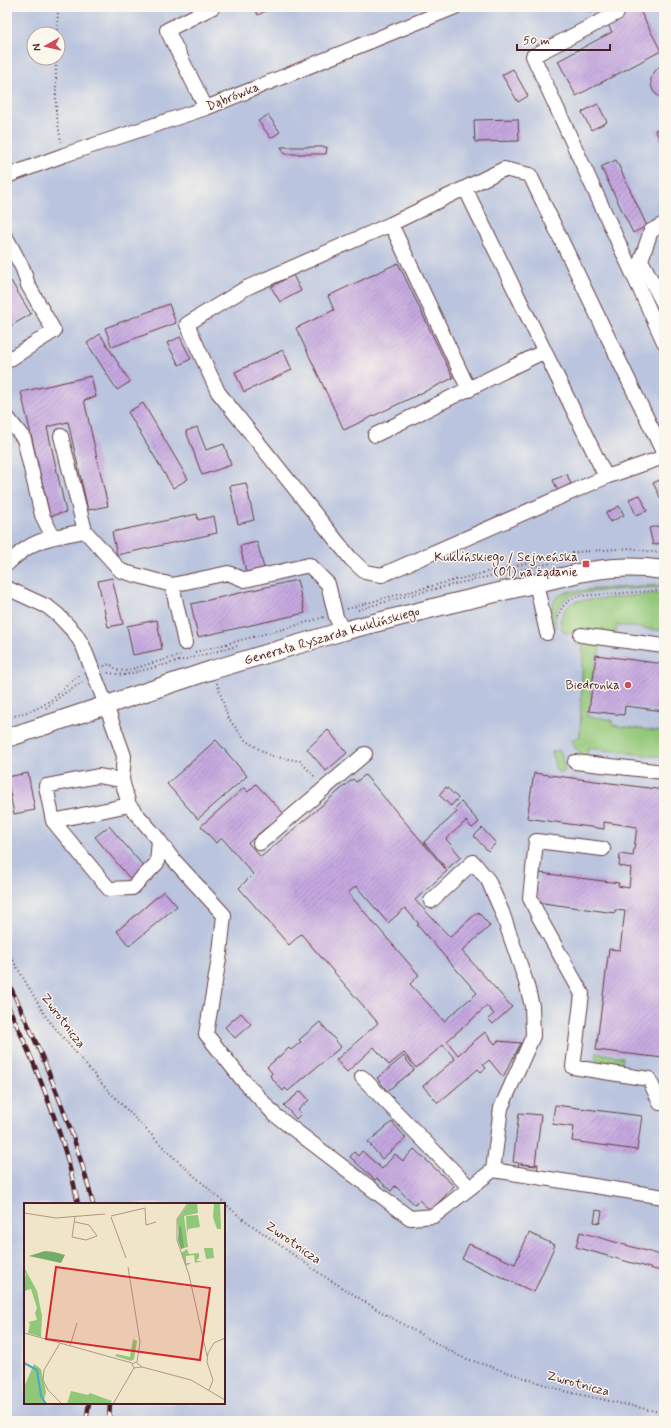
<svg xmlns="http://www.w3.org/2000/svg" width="671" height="1428" font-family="Mynerve,sans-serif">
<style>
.industrial{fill:#bac4de;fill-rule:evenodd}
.grass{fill:#91c778;stroke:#6e7352}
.building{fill:url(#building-hatch);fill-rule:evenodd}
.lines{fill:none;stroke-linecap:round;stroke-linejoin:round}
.minor-casing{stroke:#633d43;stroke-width:16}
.major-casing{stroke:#633d43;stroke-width:20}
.path{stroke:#633d43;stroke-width:2;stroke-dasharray:1 3;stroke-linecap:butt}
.minor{stroke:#fff;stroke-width:14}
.major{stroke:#fff;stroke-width:18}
.rail-casing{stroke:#4a1f2b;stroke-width:4.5}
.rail{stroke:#fbf7ec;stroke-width:3;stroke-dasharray:9;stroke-linecap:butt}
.poi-dot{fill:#d1495b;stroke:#fbf7ec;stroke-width:1.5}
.labels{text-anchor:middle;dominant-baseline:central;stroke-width:3;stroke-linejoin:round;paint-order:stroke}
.street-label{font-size:13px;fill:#4a1f2b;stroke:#fbf7ec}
.poi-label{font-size:13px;fill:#4a1f2b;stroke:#fbf7ec;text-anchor:end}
.inset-river{fill:none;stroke:#4fa5cb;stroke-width:2}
.inset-road{fill:none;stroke:#ae968a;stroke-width:1}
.view{fill:#d62828;fill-opacity:0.15;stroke:#d62828;stroke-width:2}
.inset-edge{fill:none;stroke:#4a1f2b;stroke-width:2}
</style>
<defs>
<pattern id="building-hatch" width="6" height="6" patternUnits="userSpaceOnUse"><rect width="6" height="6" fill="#c5a8e0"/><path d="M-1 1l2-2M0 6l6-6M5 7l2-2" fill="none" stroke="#a288b6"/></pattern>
</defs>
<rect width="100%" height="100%" fill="#fbf7ec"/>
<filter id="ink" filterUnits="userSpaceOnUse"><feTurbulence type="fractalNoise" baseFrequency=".025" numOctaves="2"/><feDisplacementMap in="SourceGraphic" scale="8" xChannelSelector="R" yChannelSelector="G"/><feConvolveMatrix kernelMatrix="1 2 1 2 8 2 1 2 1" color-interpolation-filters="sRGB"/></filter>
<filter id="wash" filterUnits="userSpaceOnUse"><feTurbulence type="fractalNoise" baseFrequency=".012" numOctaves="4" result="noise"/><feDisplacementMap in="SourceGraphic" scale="16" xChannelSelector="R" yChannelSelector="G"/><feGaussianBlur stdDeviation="0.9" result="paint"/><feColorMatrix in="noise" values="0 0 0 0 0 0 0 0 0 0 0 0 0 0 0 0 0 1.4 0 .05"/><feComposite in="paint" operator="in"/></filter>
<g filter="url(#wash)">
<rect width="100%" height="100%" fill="#f0e5c9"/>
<!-- industrial -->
<path class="industrial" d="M7,7H664V1421H7ZM34,34H58V58H34ZM25,1204H224V1403H25Z"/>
<!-- grass -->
<path class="grass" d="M664,585V587C649,588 577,591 569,596C557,604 554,616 555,629L552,627C550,614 549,601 562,594C568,590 579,591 586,590C612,588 638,586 664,585Z
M664,593V631L617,625L615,635L565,633C555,621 564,607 576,601Z
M577,641L600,644L599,655H596L589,711L587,710V716L612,720V725L664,732V757L588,748L586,757C579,753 575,748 571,741L580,736L583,645H577Z
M560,750L565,771L562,773L558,772L555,767L552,752Z
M596,1053L623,1057L622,1066L598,1062L596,1060Z"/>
<g id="blocks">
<!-- building -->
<path class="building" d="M254,7H273L258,15Z
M586,7H638L661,51L576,96L558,61L612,32L599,8L589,13Z
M664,65V99L658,96L653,91L651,85V78L655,71L659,67Z
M513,69L528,96L518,102L502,75Z
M598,104L607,122L591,130L582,112Z
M268,115L280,132L271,138L258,121Z
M518,119L519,141L475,142L474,120Z
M664,126V145H663L655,130Z
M281,147H327L326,154H285Z
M616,160L647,226L633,233L601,167Z
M398,263L453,378L344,430L296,328L334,310L328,296Z
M293,275L301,291L280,302L271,287Z
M11,281L31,314L7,328V283Z
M169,304L176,323L112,347L105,328Z
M100,334L130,382L117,390L87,343Z
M180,337L191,359L179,365L167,343Z
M283,350L292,370L244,392L235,372Z
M91,376L96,397L84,400L108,506L88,510L68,422L47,427L66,512L50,516L21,392Z
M143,403L188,479L173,488L128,412Z
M197,427L206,450L224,444L231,465L202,475L186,431Z
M567,474L571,484L558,491L553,480Z
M664,478V502L663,503L653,483Z
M246,483L254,520L238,524L230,486Z
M640,495L647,511L636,515L629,499Z
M619,506L624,515L610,522L606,513Z
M197,514L198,520L214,516L217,533L117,555L112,532Z
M664,525V542L653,545L649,528Z
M257,542L264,568L246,572L240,546Z
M112,578L123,624L108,627L98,581Z
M297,580L305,613L198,637L191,604Z
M157,620L162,649L133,655L127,626Z
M596,655L664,664V711L625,706L624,715L589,711Z
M328,730L347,753L326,771L307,749Z
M216,740L247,776L198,819L167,784Z
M28,773L35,810L14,814L7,777Z
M534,773L664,790L663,1058L596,1050L609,949L620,950V949L625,911L615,910V913L536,902L540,873L619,883L618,886L629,888L631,868L619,866L620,854L633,856L637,827L604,822V829L527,818Z
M365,775L447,871L415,900L450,937L478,912L490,926L462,951L512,1007L493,1024L488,1019L494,1014L487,1006L447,1041L458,1055L485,1032L495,1044L498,1041L521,1043L503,1077L489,1060L483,1065L486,1068L481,1072L478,1069L438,1103L423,1086L455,1059L443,1045L416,1068L404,1053L389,1065L374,1047L347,1072L336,1060L378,1023L301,934L289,945L239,888L253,874L222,838L216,843L201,826L244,788L248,792L256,784L284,814L270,827L268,826L248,843L261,857L353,779L356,782ZM356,886L388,923L405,908L419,924L417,925L477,993L444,1021L410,984L419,975L348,893Z
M446,787L458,798L451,806L439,795Z
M461,802L479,822L472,828L466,821L446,839L461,857L447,869L424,842L457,812L454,809Z
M109,826L146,869L132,881L95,837Z
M482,828L496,843L488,851L474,836Z
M164,891L177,906L129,946L117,931Z
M241,1013L251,1024L235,1038L225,1027Z
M320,1022L341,1047L288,1091L285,1088L283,1091L270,1076L272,1073L267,1067L289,1048L291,1050L301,1042L299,1040Z
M404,1056L414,1070L387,1091L377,1078Z
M301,1091L309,1100L298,1110L301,1114L296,1119L284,1105Z
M555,1105L642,1116L637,1150L572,1141L574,1127L552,1124Z
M519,1113L541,1115L535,1165L520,1164L536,1166V1164H538L537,1174L518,1170L519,1163L513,1162Z
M392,1122L406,1138L382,1159L368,1142Z
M414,1149L454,1186L431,1211L419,1200L415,1205L395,1186L391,1191L377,1178L375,1180L350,1157L354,1152L358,1156L362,1151L382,1169L395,1154L403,1161Z
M596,1210L602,1211L600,1223L594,1222Z
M580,1232L664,1256V1272L576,1247Z
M529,1233L555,1245L534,1292L462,1259L469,1244L515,1264Z"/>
</g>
</g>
<g filter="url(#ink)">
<use href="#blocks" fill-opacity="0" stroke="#633d43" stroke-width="1"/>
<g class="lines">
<defs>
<path id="minor" d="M617,13L533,56L664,342
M206,108L167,30L213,7
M7,176L64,155L206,108L455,7
M465,188L606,477
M391,224L469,390
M664,224L651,231L641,260L664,305
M7,239L23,269L28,285L54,331L7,361
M7,417L24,439L42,515L53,537
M375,435L545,351
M61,436L85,531
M664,454L530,175L504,169L391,224L246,288L187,324L218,392L351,559L365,572L382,575L606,477L664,457
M7,564C13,559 20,552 27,548C43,537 66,535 85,531L121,571L172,585L228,573L245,580L309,565L328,584L336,617L343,631
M536,583L547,633
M172,585L185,643
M7,588L48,607L58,615L75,633L83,646L106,705L124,756L122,780
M581,635L664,646
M575,762L664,772
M53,821L129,805L159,840L157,863L132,888L109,889L53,821L46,786L98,776L122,780L129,805
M159,840L171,857L224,915L220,953L206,1034L241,1078L275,1115L410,1218L434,1216L493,1170L501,1108L533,1036L532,1006L526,982L502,912L488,880L473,862L431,901
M260,843L365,754
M603,849L536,841L530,898L539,917L582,994L573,1067L649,1079L660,1103H664
M362,1077L470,1188
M493,1170L664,1197"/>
<path id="major" d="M7,738L212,670L343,631L445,605L579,573C610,567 633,566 664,570"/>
</defs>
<!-- minor casing -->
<use href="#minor" class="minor-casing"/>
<!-- major casing -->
<use href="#major" class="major-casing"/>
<!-- path -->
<path class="path" d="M57,34L58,7
M56,58V112L61,142
M347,609L381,599L483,573L577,552L630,548L651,552H664
M358,610C422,590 487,577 552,563
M558,617C560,607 568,600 578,596L664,590
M195,652L291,627L324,617
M104,666L110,664L117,670L125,671L181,655
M108,673L125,675L237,646
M217,683L228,718L246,741L271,756L300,761L316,778
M46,708L66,692L83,682
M7,718C20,714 34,711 45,704C59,696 67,682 81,675
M7,950L46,1017L101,1083L170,1154L239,1216L319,1273L383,1313L461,1357L564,1391L664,1413"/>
<!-- minor -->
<use href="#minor" class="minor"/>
<!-- major -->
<use href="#major" class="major"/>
<defs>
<path id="rail" d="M7,980C42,1052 74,1127 93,1204
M7,1004C37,1067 65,1135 78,1204
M86,1421L89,1403
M109,1421L110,1403"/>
</defs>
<!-- rail casing -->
<use href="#rail" class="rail-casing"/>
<!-- rail -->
<use href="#rail" class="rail"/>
</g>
</g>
<!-- markers -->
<g class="poi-dot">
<rect x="582" y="560" width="8" height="8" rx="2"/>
<circle cx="628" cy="685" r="4"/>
</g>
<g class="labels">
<!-- street labels -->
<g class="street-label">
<text transform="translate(233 97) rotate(-22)">Dąbrówka</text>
<text transform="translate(332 636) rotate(-16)">Generała Ryszarda Kuklińskiego</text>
<text transform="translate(63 1021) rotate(53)">Zwrotnicza</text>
<text transform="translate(293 1243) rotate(35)">Zwrotnicza</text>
<text transform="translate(578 1384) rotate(15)">Zwrotnicza</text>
</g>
<!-- poi labels -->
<g class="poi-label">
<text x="578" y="557">Kuklińskiego / Sejneńska<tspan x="578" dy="15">(01) na żądanie</tspan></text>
<text x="620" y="685">Biedronka</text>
</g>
</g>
<!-- overview -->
<g transform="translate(24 1203)">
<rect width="201" height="201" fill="#f0e5c9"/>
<path d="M165,0H173L174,10L160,13L164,44L157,46L153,17ZM190,0H196L197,26H193L189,14ZM174,12L176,24L164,26L163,31L162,13ZM180,45H189L190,55L182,56ZM163,46L165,51L175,50V55L172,58H179L171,60L170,52L162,53V60H167L162,63L157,50ZM0,64L13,88L18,113L17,134L4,130L6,121L4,119L13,117L11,110L13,105L7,86L0,88V74L2,73ZM109,136L113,138L110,156L107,158L91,153L93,151L106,154ZM10,161L17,166L22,189L20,197L24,201H0V184ZM47,188L64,192L66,190L88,198L86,201H43Z" fill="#91c778"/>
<path d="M157,23L160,44L157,46L154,37L155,24ZM21,48L30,49L41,52L37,60L5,53Z" fill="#74ac68"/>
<path class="inset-river" d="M0,160L13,167L17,193L22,201"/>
<path class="inset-road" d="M164,0L153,16V37L165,72L183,153M0,10L32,15L81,11M87,13L121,5L122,22L132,19M87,14L102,55M51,19L65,22L73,33L62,37L48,34L51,14M104,64L116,139L113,159M0,130L108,160M36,140L20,167L19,177L24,187L38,201M46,143L53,120M118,164L112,159L108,161L110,165L118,164L167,177L201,197M185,187L189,177L183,159L184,150L190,140L201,135M89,201L110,165"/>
<path class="view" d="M32,64L186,85L176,157L22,136Z"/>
<rect width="201" height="201" class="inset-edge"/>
</g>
<!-- margin -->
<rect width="671" height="1428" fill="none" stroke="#fbf7ec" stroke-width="24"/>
<!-- north arrow -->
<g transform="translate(46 46) rotate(262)"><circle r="19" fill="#fbf7ec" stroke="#b4a19f"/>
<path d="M0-3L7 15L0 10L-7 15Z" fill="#d1495b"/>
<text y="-6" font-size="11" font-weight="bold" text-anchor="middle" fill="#4a1f2b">N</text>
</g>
<!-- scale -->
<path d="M517 44v6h93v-6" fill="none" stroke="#4a1f2b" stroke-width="2"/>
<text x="523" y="44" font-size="12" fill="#4a1f2b" stroke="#fbf7ec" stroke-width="3" paint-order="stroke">50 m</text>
</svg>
